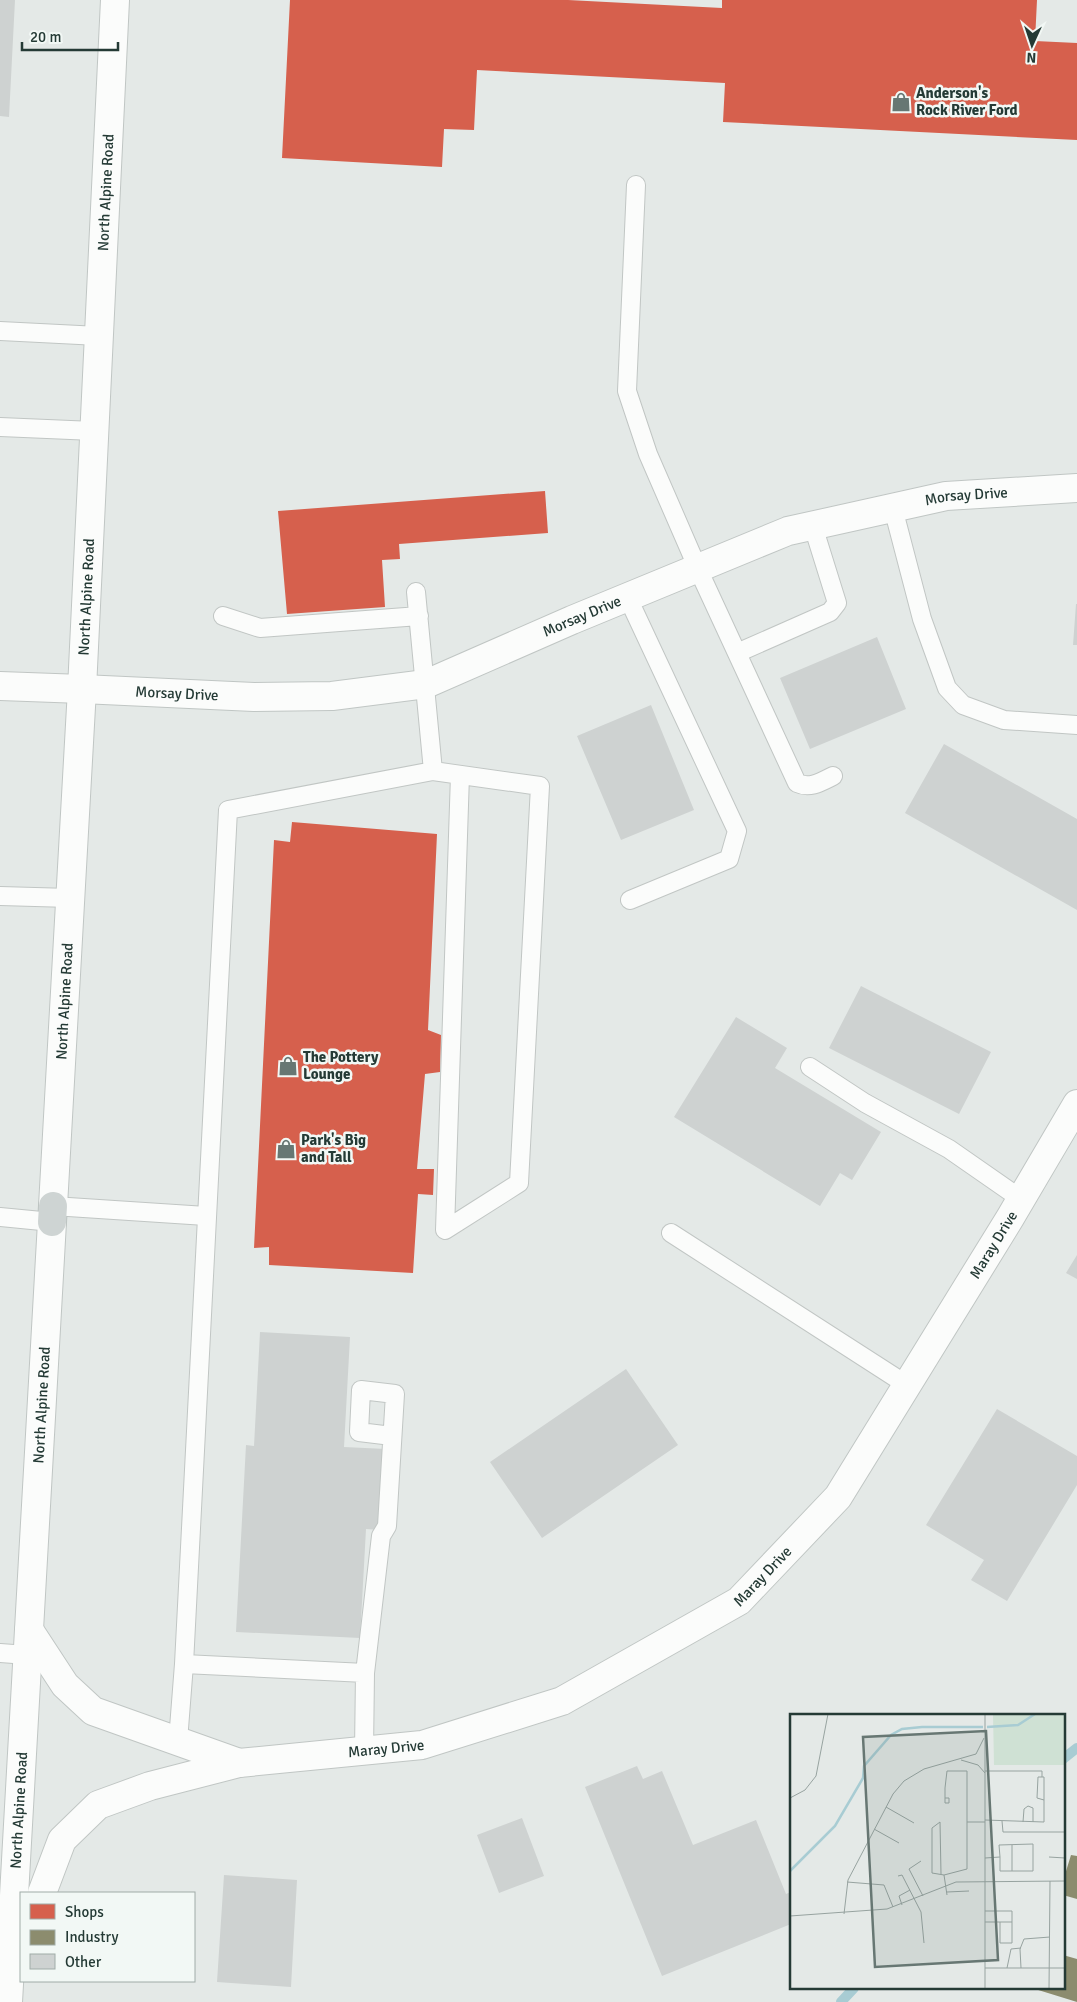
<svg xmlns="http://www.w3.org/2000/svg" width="1077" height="2002" font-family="Signika,sans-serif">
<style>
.shops{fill:#d6604d}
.industry{fill:#8c8c6e}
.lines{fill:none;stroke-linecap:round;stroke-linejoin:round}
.stream{stroke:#a8ccd3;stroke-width:10}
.building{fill:#ced2d1}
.lane-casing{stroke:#c1c6c4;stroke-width:20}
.street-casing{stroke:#c1c6c4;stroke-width:30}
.secondary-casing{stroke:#c0c6c4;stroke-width:30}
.primary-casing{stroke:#bdc4c2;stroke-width:30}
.lane{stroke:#fbfcfb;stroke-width:18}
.street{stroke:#fbfcfb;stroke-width:28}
.secondary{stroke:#fbfcfb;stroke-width:28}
.primary{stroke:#ced4d3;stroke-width:28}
.labels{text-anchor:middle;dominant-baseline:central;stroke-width:5;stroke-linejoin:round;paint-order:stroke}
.poi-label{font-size:15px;font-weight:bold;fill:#243a35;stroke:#f2f8f5;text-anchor:start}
.street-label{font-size:15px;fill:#243a35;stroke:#f2f8f5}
.inset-river{fill:none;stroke:#a8ccd3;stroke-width:2.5}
.inset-road{fill:none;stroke:#97a3a0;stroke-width:1}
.view{fill:#677773;fill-opacity:0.15;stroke:#677773;stroke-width:2.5}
.inset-edge{fill:none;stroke:#243a35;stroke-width:2.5}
</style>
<rect width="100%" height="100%" fill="#e4e9e7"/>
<!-- shops -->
<path class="shops" d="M290,0H568L722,8V0H1037L1035,41L1077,43V140L723,122L725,83L477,70L474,130L444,129L442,167L282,158Z
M545,491L548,533L399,544L400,559L382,560L385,607L287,614L278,511Z
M292,822L437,834L428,1030L441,1035L440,1072L425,1074L417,1169H434L433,1195L418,1194L413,1273L269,1265V1247L254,1248L274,840L290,842Z"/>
<!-- industry -->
<path class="industry" d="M1071,1855L1077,1856V1899L1063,1895V1881Z
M1063,1955L1077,1959V2002L1035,1989L1063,1988Z"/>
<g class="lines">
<!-- stream -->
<path class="stream" d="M1063,1759L1077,1748
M841,2002L854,1988"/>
</g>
<!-- building -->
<path class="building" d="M0,0H15L9,117L0,116Z
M1076,604H1077V645H1073Z
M877,637L906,709L810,749L780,678Z
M651,705L694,810L621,840L577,736Z
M944,744L1077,819V910L905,813Z
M861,986L991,1052L959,1114L829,1048Z
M736,1017L787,1048L775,1068L881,1132L852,1180L840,1173L820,1206L674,1117Z
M1077,1255V1279L1066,1273Z
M260,1332L350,1337L344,1447L386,1449L381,1530L366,1529L360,1638L236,1632L246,1445L254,1446Z
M626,1369L678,1445L542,1538L490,1462Z
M997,1409L1077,1456V1485L1007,1601L971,1580L984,1560L926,1525Z
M637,1766L643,1779L662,1771L693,1845L756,1820L786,1894L791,1892V1924L662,1976L585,1787Z
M522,1818L544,1876L499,1893L477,1835Z
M224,1875L297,1880L291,1987L217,1982Z"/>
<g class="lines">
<defs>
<path id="lane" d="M636,185L627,391L648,454L698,569L797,783C810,789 821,782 833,776
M0,331L99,336
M0,427L94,431
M893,508L922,619L947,688L963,705L1004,720L1077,725
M628,598L737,831L729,859L630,900
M223,616L260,628L419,616
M737,653L830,612L837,603L813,526
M433,771L540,786L519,1183L445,1230L460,775
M0,896L70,898
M810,1067L865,1103L949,1149L1021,1199
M53,1206L206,1216
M0,1217L52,1222
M671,1233L907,1385
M392,1436L359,1432L361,1390L395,1394L387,1526L381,1536L365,1673L184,1664L228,810L433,771L416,592
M0,1653L27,1655
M178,1741L184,1664
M364,1751L365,1673"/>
<path id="street" d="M0,686L82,689"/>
<g id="secondary">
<path id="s1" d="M82,689L254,697L332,696L426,684L572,620L788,531L946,496L1077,488"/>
<path id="s2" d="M53,1206L82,689L115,0"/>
<path d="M29,1630L65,1685L93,1711L239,1763"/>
<path id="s3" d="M42,1893L62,1840L98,1805L150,1786L239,1763L422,1745L562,1701L739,1601L838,1497L1010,1218L1077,1104"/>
<path id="s4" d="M8,2002L52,1222"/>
</g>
<path id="primary" d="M52,1222L53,1206"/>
</defs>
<!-- lane casing -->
<use href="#lane" class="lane-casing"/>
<!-- street casing -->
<use href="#street" class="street-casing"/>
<!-- secondary casing -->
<use href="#secondary" class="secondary-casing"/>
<!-- primary casing -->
<use href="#primary" class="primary-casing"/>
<!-- lane -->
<use href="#lane" class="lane"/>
<!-- street -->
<use href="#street" class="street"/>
<!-- secondary -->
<use href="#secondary" class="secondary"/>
<!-- primary -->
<use href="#primary" class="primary"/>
</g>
<!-- icons -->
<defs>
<symbol id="shop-bare" viewBox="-9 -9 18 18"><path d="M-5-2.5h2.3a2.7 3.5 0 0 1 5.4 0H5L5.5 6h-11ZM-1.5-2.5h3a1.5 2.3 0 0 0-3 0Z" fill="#677773" stroke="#f2f8f5" stroke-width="2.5" paint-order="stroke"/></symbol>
</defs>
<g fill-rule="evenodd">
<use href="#shop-bare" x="887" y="88" width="28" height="28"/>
<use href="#shop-bare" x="274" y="1052" width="28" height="28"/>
<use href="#shop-bare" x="272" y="1135" width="28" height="28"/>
</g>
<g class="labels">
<!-- poi labels -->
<g class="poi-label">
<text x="916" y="93">Anderson's<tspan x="916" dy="17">Rock River Ford</tspan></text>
<text x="303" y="1057">The Pottery<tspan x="303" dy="17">Lounge</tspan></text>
<text x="301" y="1140">Park's Big<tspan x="301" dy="17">and Tall</tspan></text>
</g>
<!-- street labels -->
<g class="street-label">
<text stroke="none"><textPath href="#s2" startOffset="1015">North Alpine Road</textPath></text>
<text stroke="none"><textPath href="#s1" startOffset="920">Morsay Drive</textPath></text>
<text stroke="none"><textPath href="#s2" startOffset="610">North Alpine Road</textPath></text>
<text stroke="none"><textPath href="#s1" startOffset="515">Morsay Drive</textPath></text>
<text stroke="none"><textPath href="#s1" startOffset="95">Morsay Drive</textPath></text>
<text stroke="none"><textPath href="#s2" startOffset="205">North Alpine Road</textPath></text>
<text stroke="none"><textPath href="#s3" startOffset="1228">Maray Drive</textPath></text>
<text stroke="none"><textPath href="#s4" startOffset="598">North Alpine Road</textPath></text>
<text stroke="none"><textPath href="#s3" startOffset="822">Maray Drive</textPath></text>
<text stroke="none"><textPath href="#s3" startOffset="402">Maray Drive</textPath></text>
<text stroke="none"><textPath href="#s4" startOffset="192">North Alpine Road</textPath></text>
</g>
</g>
<!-- overview -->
<g transform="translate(790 1714)">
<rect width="275" height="275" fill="#e4e9e7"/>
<path d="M203,0H275V51H204Z" fill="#cfe1d4"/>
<path class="inset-river" d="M197,13L228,11L245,0M0,157L45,112L73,64L74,52L101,21L112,15L132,13H193"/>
<path class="inset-road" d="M195,0V275M171,46L188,51L195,59M195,57H252V63M0,84L15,76L26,62L38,0M155,84H159V89H155V74L157,57H177V155L154,161L157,181M96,93L124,109M195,106L254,108V63H248L247,84L254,86M212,107L213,118H275M177,108H195M233,108L234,95L238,92L243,94V108M84,115L109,129M222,131V157M259,143L275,144M195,144L210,143L209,131L243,130V157H210V143M131,147L119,155L133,182M151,160L150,108L142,114V159L154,161M108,162L112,161L131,198L134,229M57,168L94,171L103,193M157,178L179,177M112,191L109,182L120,176M195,197H222V208M54,200L58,166L103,80L114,67L134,55L186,40L194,24M0,202L97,195L166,168L275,167M195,208H222V229H210V208M195,254H275M217,254L221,235L231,234M231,254L230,235L234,225L260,223M259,275L260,167"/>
<path class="view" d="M196,17L208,246L85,253L73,23Z"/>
<rect width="275" height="275" class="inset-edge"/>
</g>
<!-- legend -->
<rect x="20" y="1892" width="175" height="90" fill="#f2f8f5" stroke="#a0aca8"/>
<rect x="30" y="1904" width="25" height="15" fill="#d6604d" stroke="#a0aca8"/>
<text x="65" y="1917" font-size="15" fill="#243a35">Shops</text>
<rect x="30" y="1930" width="25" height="15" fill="#8c8c6e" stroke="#a0aca8"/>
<text x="65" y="1942" font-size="15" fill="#243a35">Industry</text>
<rect x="30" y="1954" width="25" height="15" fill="#ced2d1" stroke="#a0aca8"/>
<text x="65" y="1967" font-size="15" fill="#243a35">Other</text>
<!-- north arrow -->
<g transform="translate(1032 45) rotate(183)" stroke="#f2f8f5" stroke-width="4" paint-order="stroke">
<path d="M0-4L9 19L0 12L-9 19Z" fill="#243a35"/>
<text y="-8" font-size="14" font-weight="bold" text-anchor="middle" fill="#243a35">N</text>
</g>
<!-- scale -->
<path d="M22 42v8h96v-8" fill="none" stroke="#243a35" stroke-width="2.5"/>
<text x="30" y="42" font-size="15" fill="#243a35" stroke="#f2f8f5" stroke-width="4" paint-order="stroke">20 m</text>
</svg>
